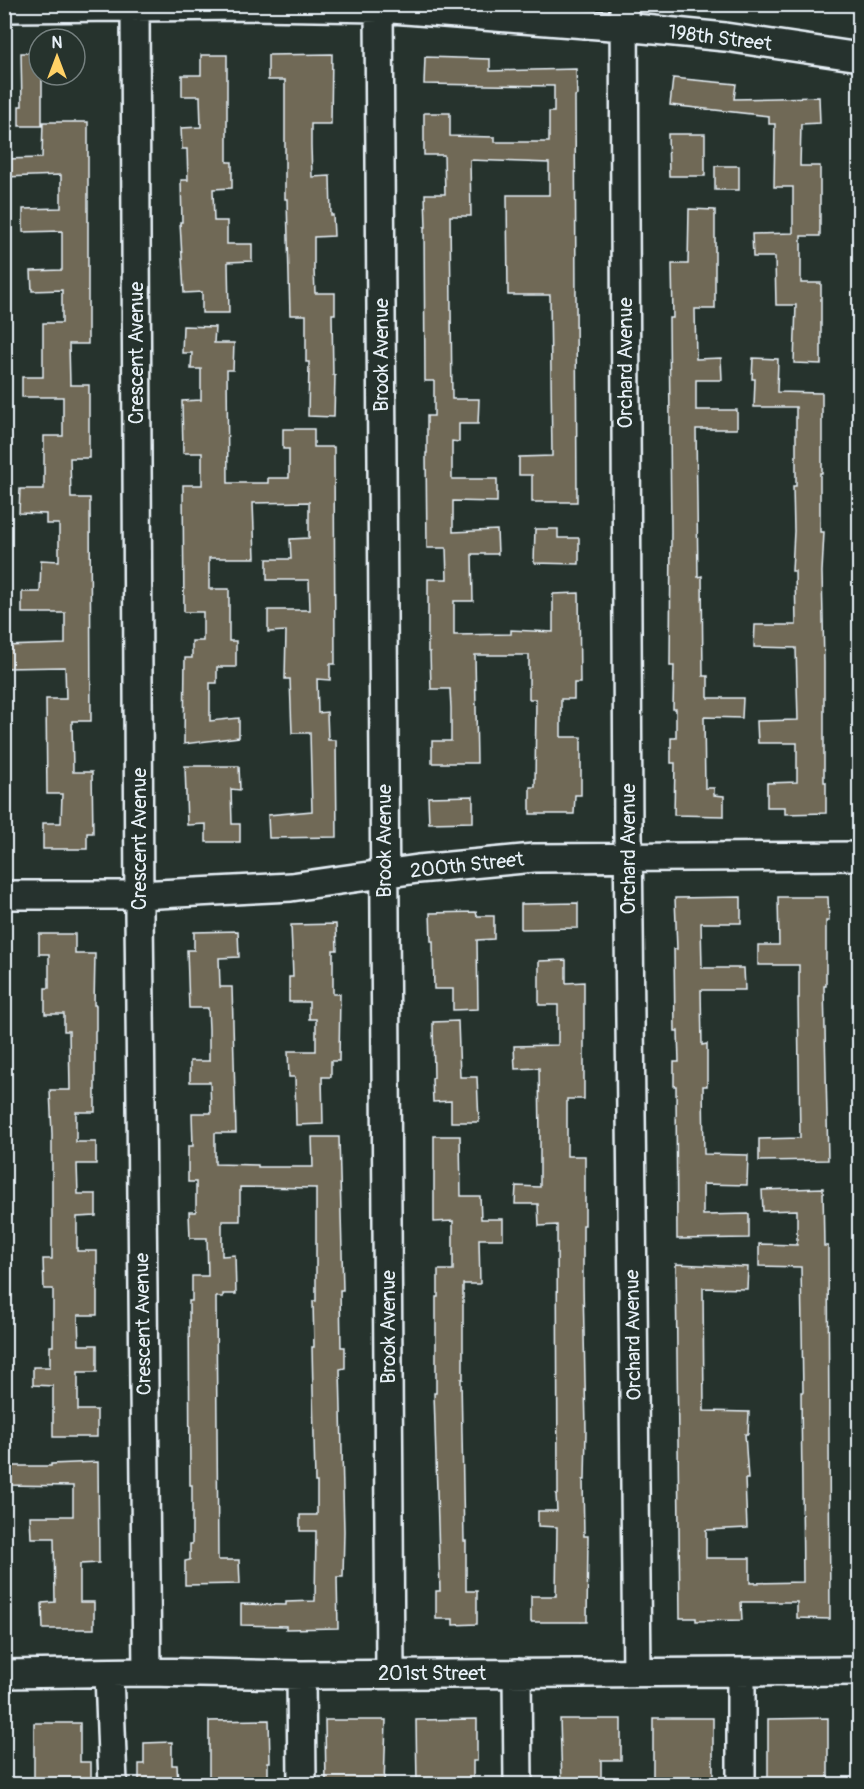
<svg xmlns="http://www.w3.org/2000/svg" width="864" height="1789" font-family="Pangolin,sans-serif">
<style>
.building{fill:#6f6957;stroke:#e8f1f8;stroke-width:1.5}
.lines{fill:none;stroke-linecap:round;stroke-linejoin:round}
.minor-casing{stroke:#e8f1f8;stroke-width:32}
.minor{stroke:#26332d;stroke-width:27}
.labels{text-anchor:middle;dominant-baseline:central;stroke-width:5;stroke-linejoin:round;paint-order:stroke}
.street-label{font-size:20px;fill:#e8f1f8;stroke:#26332d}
</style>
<rect width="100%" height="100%" fill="#26332d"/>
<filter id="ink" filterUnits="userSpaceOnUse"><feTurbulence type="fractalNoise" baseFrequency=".0167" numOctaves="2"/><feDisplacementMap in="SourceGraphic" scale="12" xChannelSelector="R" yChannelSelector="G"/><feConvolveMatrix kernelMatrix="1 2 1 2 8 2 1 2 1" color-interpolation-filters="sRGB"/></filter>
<g filter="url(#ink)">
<!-- building -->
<path class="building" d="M21,53H39V75H42V126H19V106H22Z
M332,54L331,124H311V146L312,177L330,176L331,215H333L334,236L314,237V270L315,293H335V314H332L333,375H335L334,417L308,416L309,362H306V315H290L287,199H285V80H268V55Z
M201,55H227V162H232V188L213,189L214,221H227V244H252V261L228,262L229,313H202V292L184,293L180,222H182L181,180H188L187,149H182L181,128L201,127L200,96H182V75H201Z
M425,57L490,59V71L576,69L577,95L575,96L577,502H532V475H519V457L552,456L550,295H508L507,195H549V163L470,160L471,216H450L452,399H479L478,424H459V442L452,441V479H497V502L453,501V532L497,530L498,554H472L473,601H454V635L511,634V630L553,632V594L579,593L580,683H574V699H561V737H581V795H575L574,814H530V787H535L536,699H529V655H475L477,763H432V741H451V708L450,689H431L430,652H428V579H447L446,548H427L426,453H427V416H434V381H425L424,227H426L425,194H445L444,155H424V113H450V136L495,137V142H549V112H554V86L424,84Z
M673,78L736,84L734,99L819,97L820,123L801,124L800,166H820V236H801V283H821V364L794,363L796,305H776L775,257H753L752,234L793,233V187H774L775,124H769V116L670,105Z
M43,122H88V344H69L70,385H89V458H70L71,498H90L91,721H72L73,772H92L93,833H87V849H43V823H61L62,794H47L46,699H66L65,667L4,668V646L65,644V613H22V592H40L41,560L59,561V524H46V514L19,513L20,489H44V436H63V397H22V377H43V323H62V290L32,291L31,271L62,270V231L23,232V209L61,208V175L4,177V159L42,158Z
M668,134H705V176H669Z
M715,166H739V190H715Z
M689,209L715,210V309H695L696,359L721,358L722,380H696V410H737V429H696L698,577L702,576L703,676H708V698H743L742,718L704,717L705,788H714V795L724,796V816L674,815L675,763H671V738H676V709H673L674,666H670L671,531L669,318H673L672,264H688Z
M183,326L215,327L214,343H234L233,370H227L228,483H268V478H289V449H283V429H314V447H334L335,664H330V680L317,679L318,713L327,712L328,740H336L337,837L269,838L268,815L312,811L310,733H292L290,679H285L286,631L268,632V610H310L309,580H267V559H291L290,539L309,538V502L253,503L255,558H209V589H229V641H236V667H217V683H210V721L239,718V737L184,744L185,658H192V641H203V612H184L183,485H202V453H183L182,401L201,400V369H191L192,353H182Z
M753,358L778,359L777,392L822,393V473H820V532H824L822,572L824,663V782H826V813L785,814V807H767V783L797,782V743H758L757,721L798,720L796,648L754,647L755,625H796L795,571H792L794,531L793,486H796V407H754L755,379H752Z
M535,529H558V538H579V564L534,563Z
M185,766H239L240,790L231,789L232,824H240V842H206V824L187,825Z
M473,796V822L429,823L428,797Z
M741,897V923H701L702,968H744L745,990H701L702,1045L707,1044V1086H703L704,1154L748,1155L747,1185L703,1184V1215L749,1214V1238L677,1239L676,1086H674V1062H679L678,1031H675L674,949H677L675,898Z
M778,897H828L829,921H826V986H824L828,1160L759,1161V1139L800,1138L798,998H799V965H758V945H779Z
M578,903V928L521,929V904Z
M476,912L477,916H494V939L477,940L478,1009L453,1010V989H434L433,941H431L430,913Z
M336,924L337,950H333V994H340L339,1061H331V1077H322L323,1124L296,1125L295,1077H289L288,1051H316V1019H309V1002H289V977H293L291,925Z
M238,931L239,957L219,958L220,987H232L236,1133H215V1164L258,1165V1167H313L312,1137H339L343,1290H340L341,1347H345V1368L340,1369L344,1531L343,1577H337L338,1628L286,1629V1626L241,1625V1604L286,1605V1602L315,1601L316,1531H300V1515H317V1482H315L312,1347H314L313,1301H316V1188L240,1187V1221H222V1256L235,1255L236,1294H223V1297H216L218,1560H239L240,1584L185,1585V1561L190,1560V1544H192V1485H190L189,1301H192V1276H208L207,1238H190L189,1212H196V1182H188V1146H193L192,1113H211L210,1082H190V1061H209V1029L208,1008H189L187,950H194V932Z
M39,934H75V954H95L94,1005H96V1030L95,1031V1112H76V1142H96V1164H77L78,1194H96V1216L77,1217V1251H97V1315H78L79,1345H97V1372H78V1410H97V1437H53V1386L33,1385V1367H50V1346H53V1289H44L43,1259H52V1134L50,1090H70L69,1031H64V1014H45V988H49V954H39Z
M566,960V983L584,982V1099H567V1156H585V1225H583V1285L586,1430L585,1480H583L584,1536H588L587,1622H531V1596H556L557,1527L538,1526V1511H557L556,1494H558L557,1225L539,1226L538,1204H515L516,1186L540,1187V1136L539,1068L515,1069L514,1046L558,1045V1005H539V961Z
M458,1021L460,1077H477L479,1122H451V1101L433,1102L432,1078H434L433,1022Z
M434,1136H460L461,1196H480L481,1219H503V1239H479L480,1284H463V1379H461L464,1541H466V1591H477V1624L453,1625V1619H436V1591H440L434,1393H436V1297H438V1270H453V1221L434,1222Z
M823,1188L824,1246H828L830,1619L797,1618V1602H741L742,1620L696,1621V1618H680L676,1264L748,1267L747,1289L703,1288L704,1411L749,1412L748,1434H745L748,1479H745L747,1528L706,1530V1558H750V1583L803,1582L801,1392H803L801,1267L759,1266V1244L797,1245V1210L763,1211L762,1190Z
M98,1462L99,1563L80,1564V1602H94V1629H43L42,1603L55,1602L54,1538H31L30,1516H73V1486L4,1485V1466H51V1464Z
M653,1718H713V1785H653Z
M828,1718V1785H768V1719Z
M477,1719V1761H473V1785H417L416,1720Z
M560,1719H621V1760H601V1785H562Z
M269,1720L270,1762H268V1785H209V1721Z
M325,1720H386L384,1785H326Z
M34,1723H80V1762H91V1785H34Z
M172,1742V1765H177L178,1785H139V1764H144V1743Z"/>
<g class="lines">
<defs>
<path id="minor" d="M135,4L139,913L147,1672
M624,4L628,833L637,1672
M4,8L253,6L379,8L624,27L725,37L860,57
M379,8L390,1673
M4,895H139L291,887L418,869L534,858L860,856
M109,1673L113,1784
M517,1673L518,1784
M4,1674L147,1672L301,1675L860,1671
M301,1675L302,1784
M741,1784V1672"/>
</defs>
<!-- minor casing -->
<use href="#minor" class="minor-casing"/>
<!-- minor -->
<use href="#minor" class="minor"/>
</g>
</g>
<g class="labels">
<!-- street labels -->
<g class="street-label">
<text transform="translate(720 38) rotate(7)">198th Street</text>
<text transform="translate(136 353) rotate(-90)">Crescent Avenue</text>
<text transform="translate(381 355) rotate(-90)">Brook Avenue</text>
<text transform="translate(625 363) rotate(-90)">Orchard Avenue</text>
<text transform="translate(139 839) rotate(-90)">Crescent Avenue</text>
<text transform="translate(384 841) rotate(-90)">Brook Avenue</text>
<text transform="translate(628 849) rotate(-90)">Orchard Avenue</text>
<text transform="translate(467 865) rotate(-6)">200th Street</text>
<text transform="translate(143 1324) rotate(-91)">Crescent Avenue</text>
<text transform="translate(388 1327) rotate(-90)">Brook Avenue</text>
<text transform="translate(633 1335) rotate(-91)">Orchard Avenue</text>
<text x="432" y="1673">201st Street</text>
</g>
</g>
<!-- margin -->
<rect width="864" height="1789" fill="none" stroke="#26332d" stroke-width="24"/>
<rect x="12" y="12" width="840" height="1765" fill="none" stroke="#e8f1f8" stroke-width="2" filter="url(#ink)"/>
<!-- north arrow -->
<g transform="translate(57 57)"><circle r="28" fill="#26332d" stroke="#747f7e" stroke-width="1.5"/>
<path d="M0-4.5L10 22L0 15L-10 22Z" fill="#ffd166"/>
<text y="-9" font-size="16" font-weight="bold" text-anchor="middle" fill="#e8f1f8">N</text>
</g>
</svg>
